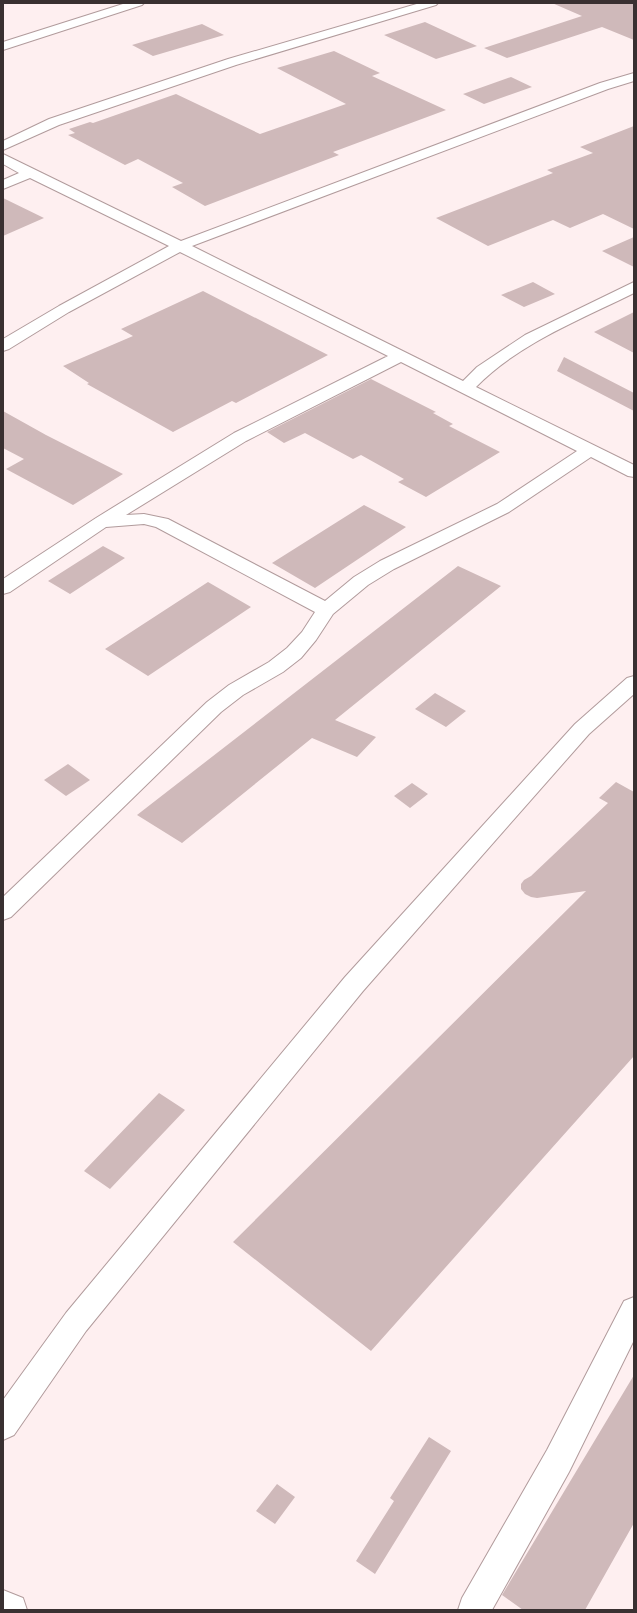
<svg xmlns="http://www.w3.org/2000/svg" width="637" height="1613" font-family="'Exo 2',sans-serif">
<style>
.building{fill:#cfb9ba}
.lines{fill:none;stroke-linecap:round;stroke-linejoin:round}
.minor-casing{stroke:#b19b9c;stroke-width:2}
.minor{fill:#fff;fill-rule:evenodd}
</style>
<rect width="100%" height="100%" fill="#feeff0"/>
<!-- building -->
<path class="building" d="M552,3H634V40L602,27L507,58L484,48L582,16Z
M425,22L477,46L436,59L384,35Z
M202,24L224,35L153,56L132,45Z
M334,51L380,73L372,76L446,110L333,152L339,155L205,206L172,187L183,183L138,159L125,165L68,135L75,133L69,129L90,122L93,123L176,94L260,134L346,104L277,68Z
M511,77L532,87L484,104L463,94Z
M634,126V229L603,214L570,228L553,220L488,246L436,218L553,173L547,170L593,153L580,147Z
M3,198L44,218L3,236Z
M634,237V267L602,251Z
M533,282L555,294L524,307L501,295Z
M203,291L328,355L236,403L232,401L173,432L87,384L89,383L63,366L133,336L121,329Z
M634,312V353L594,332Z
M564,357L634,393V411L557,371Z
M371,379L436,412L433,413L453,424L449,426L500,452L426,497L398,482L404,479L361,455L353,459L305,433L284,443L267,432Z
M3,411L46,435L123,474L73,505L6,469L24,459L3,448Z
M364,505L406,527L315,588L272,563Z
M103,546L125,558L70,594L48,581Z
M458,566L501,586L335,720L376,737L357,757L312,738L182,843L137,815Z
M208,582L251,607L148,676L105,649Z
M435,693L466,711L446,727L415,709Z
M68,764L90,780L66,796L44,780Z
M616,782L634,792V1056L371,1351L233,1242L586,891L537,898L531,897L525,894L521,889V884L524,880L531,876L608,803L599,798Z
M412,783L428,794L410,808L394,796Z
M159,1093L185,1110L110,1189L84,1171Z
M634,1375V1523L585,1610H523L502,1595Z
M429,1437L451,1451L375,1574L356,1561L394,1501L390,1498Z
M277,1484L295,1497L275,1524L256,1511Z"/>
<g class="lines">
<defs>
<path id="minor" d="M126,3H144L142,5L3,50V42Z
M420,3H438L436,5L236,65L59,125L3,150V141L49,119L228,59Z
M634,73V81L608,89L192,246L463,381L477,367L525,335L634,282V293C580,320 519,343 476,387L634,465V477L628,476L591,457L509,512L394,569L368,585L333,614L316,640L301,658L283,672L243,695L221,712L11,917L3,920V897L207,702L229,685L269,662L287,648L302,632L315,612L156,527L144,524L106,527L10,592L3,594V579L96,518L234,433L388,356L180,252L69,312L9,349L3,351V339L59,306L169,246L30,178L3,189V180L19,173L3,164V154L181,241L600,83ZM401,362L577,451L497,504L380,561L354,577L325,601L168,519L144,514L126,515L246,441Z
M634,676V694L589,734L363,991L86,1331L14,1435L3,1440V1400L66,1313L345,977L575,724L627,678Z
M634,1297V1340L569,1472L492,1610H458L462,1598L547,1450L624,1301Z
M3,1590L23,1598L27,1610H3Z"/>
</defs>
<!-- minor casing -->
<use href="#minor" class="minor-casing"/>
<!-- minor -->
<use href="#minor" class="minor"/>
</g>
<!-- border -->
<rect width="637" height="1613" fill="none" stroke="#393031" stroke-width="8"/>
</svg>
